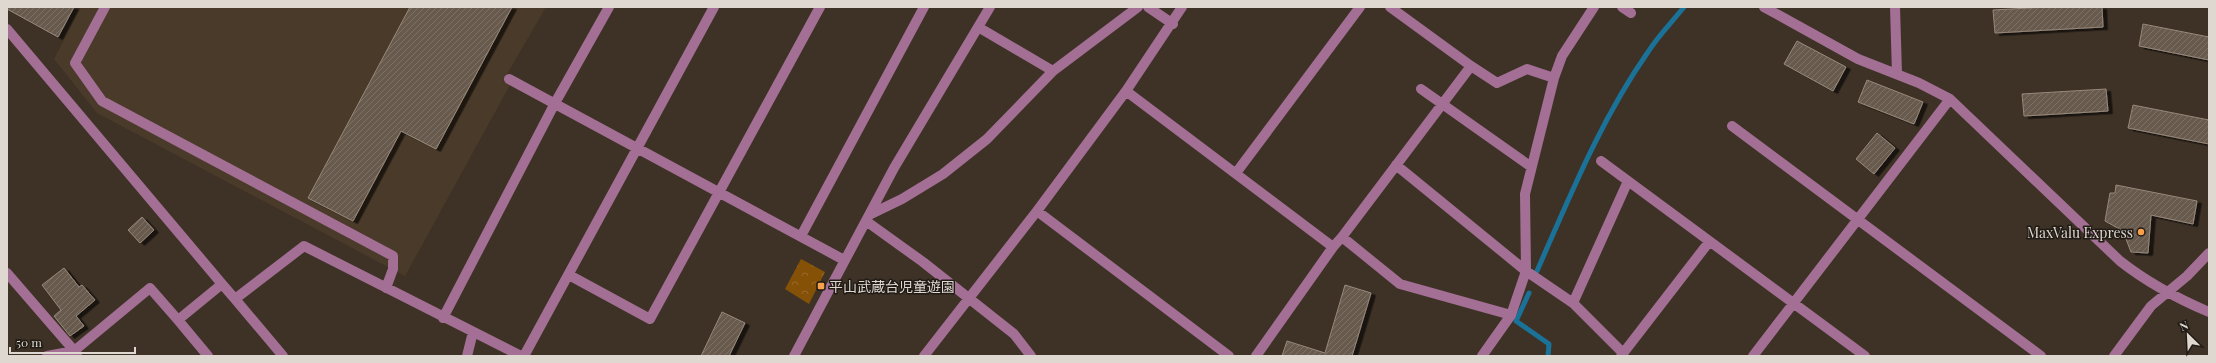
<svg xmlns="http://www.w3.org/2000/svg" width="2216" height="363" font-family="'Playfair Display','Noto Sans JP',serif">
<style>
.built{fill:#4a3a29}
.forest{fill:url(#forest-crowns)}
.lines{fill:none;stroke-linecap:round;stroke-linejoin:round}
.stream{stroke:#1b7299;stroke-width:5}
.building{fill:url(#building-hatch);stroke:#97897b;filter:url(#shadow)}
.minor{stroke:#a36f94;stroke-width:10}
.poi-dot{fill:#f9a04c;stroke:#211b16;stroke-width:1.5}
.labels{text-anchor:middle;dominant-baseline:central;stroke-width:3;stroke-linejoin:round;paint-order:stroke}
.poi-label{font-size:14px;fill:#dfd8d0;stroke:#211b16;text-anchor:end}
</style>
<defs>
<pattern id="forest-crowns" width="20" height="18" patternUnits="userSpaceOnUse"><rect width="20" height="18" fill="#855107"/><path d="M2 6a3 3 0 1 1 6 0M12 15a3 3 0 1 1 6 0" fill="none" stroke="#96692a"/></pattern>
<pattern id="building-hatch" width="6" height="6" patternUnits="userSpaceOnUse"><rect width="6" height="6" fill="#675a4d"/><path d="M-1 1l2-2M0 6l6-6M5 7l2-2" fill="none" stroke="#7c7166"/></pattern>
<filter id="shadow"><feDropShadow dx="4.5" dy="2.5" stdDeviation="0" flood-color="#0009"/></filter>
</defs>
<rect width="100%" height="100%" fill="#3e3226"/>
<!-- built -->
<path class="built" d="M81,7H546L503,81L510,85L405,276L97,113L54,59Z"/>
<!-- forest -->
<path class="forest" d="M801,259L825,272L809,304L785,289Z"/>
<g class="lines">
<!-- stream -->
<path class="stream" d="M1537,271C1570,196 1601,119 1648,52C1658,36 1672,22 1684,7
M1529,293L1516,321L1549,344L1548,356"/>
</g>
<!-- building -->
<path class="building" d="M7,7H74L58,37L7,9Z
M410,7H512L436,149L401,131L353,221L308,198Z
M2047,7H2102L2103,27L1995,33L1993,10Z
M2143,24L2209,37V60L2139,46Z
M1797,41L1846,67L1833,91L1784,64Z
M1867,80L1923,102L1914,124L1858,102Z
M2106,89L2108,111L2024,116L2022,94Z
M2133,105L2209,120V144L2128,128Z
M1877,133L1895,148L1874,174L1856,159Z
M2116,185L2197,201L2193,224L2151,215L2148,253L2131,252L2123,231L2105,221L2110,193H2115Z
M142,217L154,230L140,243L128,230Z
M64,268L79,287L82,285L95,300L76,316L84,326L70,336L54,316L61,310L42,285Z
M1345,285L1371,293L1352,356H1282L1287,341L1325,353Z
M722,312L745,323L729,356H701Z"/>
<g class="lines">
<!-- minor -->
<path class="minor" d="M105,7L75,63L102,101L393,256V269L386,288
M1148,7L1173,24
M1390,7L1471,66L1497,83L1527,69L1554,78
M1622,7L1631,13
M1764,7L1858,59L1919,83L1950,99L2120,261C2148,283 2176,298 2209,312
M1895,7L1897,74
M978,27L1053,71
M7,29L222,284
M509,79L844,260
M1421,89L1530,166
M1126,91L1333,247
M1732,126L2041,356
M1601,161L1865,356
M1396,165L1526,271L1573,303L1623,353
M1236,173L1360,7
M1037,211L1229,356
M871,214L902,199L943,174L987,139L1053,71L1138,7
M866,221L923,262L1014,334L1031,356
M801,236L924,7
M1342,237L1400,284L1511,315
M7,273L77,354
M569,275L650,319L820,7
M235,299L283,356
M1573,303L1628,181
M443,318L555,103L609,7
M178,320L208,356
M47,356L74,351L150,288L178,320L222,284L235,299L304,246L521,356
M467,356L473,332
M524,356L714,7
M794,356L894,168L990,7
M924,356L1037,211L1126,91L1182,7
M1256,356L1333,247L1342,237L1471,66
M1482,356L1511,315L1526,271L1525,194L1554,78L1562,56L1594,7
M1621,356L1709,242
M1753,356L1950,99
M2114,356L2151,306L2187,276L2209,253"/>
</g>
<!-- markers -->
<g class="poi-dot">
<circle cx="2141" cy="232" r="4"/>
<rect x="817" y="282" width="8" height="8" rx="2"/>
</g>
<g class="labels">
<!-- poi labels -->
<g class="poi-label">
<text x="2133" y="232">MaxValu Express</text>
<text x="829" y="286" text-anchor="start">平山武蔵台児童遊園</text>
</g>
</g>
<!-- border -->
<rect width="2216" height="363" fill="none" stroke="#dfd8d0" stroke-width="16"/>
<!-- north arrow -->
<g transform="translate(2188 335) rotate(336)" stroke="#211b16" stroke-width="3" paint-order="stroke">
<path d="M0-3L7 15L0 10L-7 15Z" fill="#dfd8d0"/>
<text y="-6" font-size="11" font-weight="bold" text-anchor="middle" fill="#dfd8d0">N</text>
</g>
<!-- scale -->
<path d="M10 347v6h125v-6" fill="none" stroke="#dfd8d0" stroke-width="2"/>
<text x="16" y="347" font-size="12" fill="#dfd8d0" stroke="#211b16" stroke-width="3" paint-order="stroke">50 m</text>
</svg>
